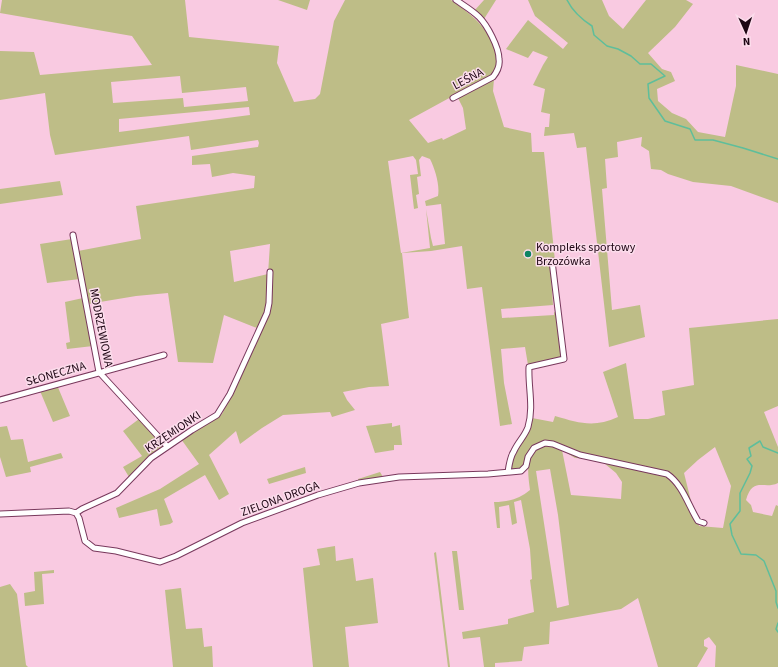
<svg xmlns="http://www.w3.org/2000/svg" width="778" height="667" font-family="'Source Sans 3',sans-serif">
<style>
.green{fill:#bebd87;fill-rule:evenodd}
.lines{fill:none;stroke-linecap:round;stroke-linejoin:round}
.stream{stroke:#5ebe9b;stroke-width:1.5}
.minor-casing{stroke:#78385c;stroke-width:7}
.minor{stroke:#fff;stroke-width:5}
.poi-dot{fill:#0f8463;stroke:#fcddec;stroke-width:1.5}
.labels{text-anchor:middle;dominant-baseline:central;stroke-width:3;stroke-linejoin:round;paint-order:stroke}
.street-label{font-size:12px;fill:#1d0513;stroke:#fcddec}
.poi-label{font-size:12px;fill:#1d0513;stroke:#fcddec;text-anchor:start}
</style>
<rect width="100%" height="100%" fill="#f9cae1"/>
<!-- green -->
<path class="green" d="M2,0H185L189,37L279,46L277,63L294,102L315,99L320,94L334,21L345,0H451C477,18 502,39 495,73L409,120L428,143L442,138L443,140L466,129L463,108L458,98L494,79L493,91L504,127L531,133L532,152H544L555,261L550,262L553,305L501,309L502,318L554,315V312L556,313L562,357L528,365L525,347L501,349L504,383L512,424L500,426L482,287L467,289L462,246L431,251L402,253L409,318L381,324L389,386L369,387L343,392L347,400L355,410L332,417L330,412L283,415L262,428L240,444L236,431L209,455L229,494L219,500L205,475L164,499L173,522L170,524L160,526L157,509L119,518L116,508L160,489L199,464L181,439L222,414L262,330L224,315L213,363L178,362L168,293L136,296L88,304L78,251L141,239L136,206L254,188L255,176L233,173L212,177L210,164L192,165V156L258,147L259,143L258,140L191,150L189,136L55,155L50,135L45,93L0,100V51L34,52L40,75L152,65L132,36L0,13ZM180,76L182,93L246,87L248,101L184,107L183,98L113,103L111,82ZM249,107L250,115L119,132V119ZM413,156L416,160L418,174L410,175L414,209L418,208L416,195L419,194L417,177L421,176L419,160L422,156L430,159C435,169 440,185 438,196L425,201L426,206L441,204L445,244L433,246L431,238L426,209L430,248L401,253L388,161ZM270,244L268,274L234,282L230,251Z
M278,0H310L307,10Z
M484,0H496L484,19L474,11Z
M528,0H602L609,16L623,29L646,0H686L693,4L675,27L648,53L662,69L671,72L675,81L657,89L658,101L672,113L686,119L698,132L725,137L736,86V65L778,74V203L731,186L693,182L668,174L661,170L651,169L649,151L641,146L642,137L617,142L618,157L605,159L607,188L602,189L612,310L640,305L645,337L609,347L586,147L577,148L574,133L544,136L545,127H549L550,114L541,112L545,89L533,85L543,65L548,57L533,51L528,58L506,49L528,20L563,49L568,43L535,16Z
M60,181L63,195L0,204V189Z
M72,239L80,279L47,283L40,244Z
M83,298L93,346L67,349L66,343L70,342L65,302Z
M778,319V406L764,412L778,447V483C764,490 753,476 746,500L751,505L753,512L772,516L776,505L778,506V667H715L716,646L709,637L704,640V646L708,648L697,667H658L638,598L621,609L550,622L549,644L524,647L522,661L495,663V667H484L480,637L463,639L462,632L508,624V619L534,612L530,580L532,579L530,549L521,500L514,502L517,523L512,525L509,505L499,507L500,528H497L494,502C508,502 519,499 530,490C527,467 525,454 547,441C520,445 537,466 513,471L511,468V462L532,418L553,422L555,416C579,423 594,428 618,417L603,372L626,363L634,419H648L665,415L662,391L694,385L689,328ZM715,447L731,486L723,528L699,526L698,519L691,501L684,473L698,460ZM562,450L575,458L594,459L604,463L616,473L622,482L621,499L571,495ZM550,469L558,515L569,605L557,608L536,471Z
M57,385L70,416L53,422L40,391Z
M139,419L165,446L145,460L129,477L123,467L142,456L123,431Z
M392,423V427L400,425L402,445H394V450L375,453L366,426Z
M7,426L11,440L23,439L28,462L61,453L63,458L30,467L31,472L6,477L0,457V427Z
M305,467L306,473L269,484L267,479Z
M380,472L383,477L358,481V479Z
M335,546L336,561L353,558L356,581L373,578L378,623L345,627L349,667H313L303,568L320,565L317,549Z
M452,551H457L464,610H459Z
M436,552L450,667H448L434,553Z
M54,570V573L42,574L44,604L25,606L24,593L35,591L34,572Z
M10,584L17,594L26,665L28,667H0V587Z
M181,588L186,629L202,628L204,647L212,646L213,667H173L165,590Z"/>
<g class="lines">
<!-- stream -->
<path class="stream" d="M567,0C573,12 581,19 592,26L594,35L607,46L618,49L631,56L640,64H651L665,76L648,84L649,98L665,121L690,129L695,140H713L743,148L778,159
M778,453L763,447L760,441L749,448L751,456L747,459L752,466L750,473L740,493V511L730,524L732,535L741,554L756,555L764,561L776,591V602L778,608
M778,623L776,629L778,632"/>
<defs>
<path id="minor" d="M453,98L493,77C497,72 500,65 499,59C499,47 487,25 479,17C472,10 463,5 456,0
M73,235L99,372L167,446
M0,400L164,355
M508,472C509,465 510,457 514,451C518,442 525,436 528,427C534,407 528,387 529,367L564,359L552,261
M76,513L82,509L117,493L151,458L192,430L217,415L230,394L267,313L269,303L270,272
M0,514L69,511L76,513L79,518L85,541L94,548L116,551L160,562L176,556L242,523L318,495L359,483L399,477L488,474L521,471L526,466L528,457L534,448L545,443L553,444L580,455L667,474C683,485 688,505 698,521L704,523"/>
</defs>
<!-- minor casing -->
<use href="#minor" class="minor-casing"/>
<!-- minor -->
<use href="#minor" class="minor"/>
</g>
<!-- markers -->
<circle class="poi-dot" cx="528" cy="254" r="4"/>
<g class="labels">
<!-- street labels -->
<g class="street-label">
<text transform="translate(468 79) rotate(-28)">LEŚNA</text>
<text transform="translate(101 328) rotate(79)">MODRZEWIOWA</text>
<text transform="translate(56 374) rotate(-16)">SŁONECZNA</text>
<text transform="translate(173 432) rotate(-34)">KRZEMIONKI</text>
<text transform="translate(280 499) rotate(-20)">ZIELONA DROGA</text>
</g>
<!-- poi labels -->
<g class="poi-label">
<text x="536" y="247">Kompleks sportowy<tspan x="536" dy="14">Brzozówka</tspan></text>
</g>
</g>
<!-- north arrow -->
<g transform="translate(746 32) rotate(177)" stroke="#fcddec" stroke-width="3" paint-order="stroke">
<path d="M0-3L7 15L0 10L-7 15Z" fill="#1d0513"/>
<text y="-6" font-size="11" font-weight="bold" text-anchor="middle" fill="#1d0513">N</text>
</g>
</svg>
